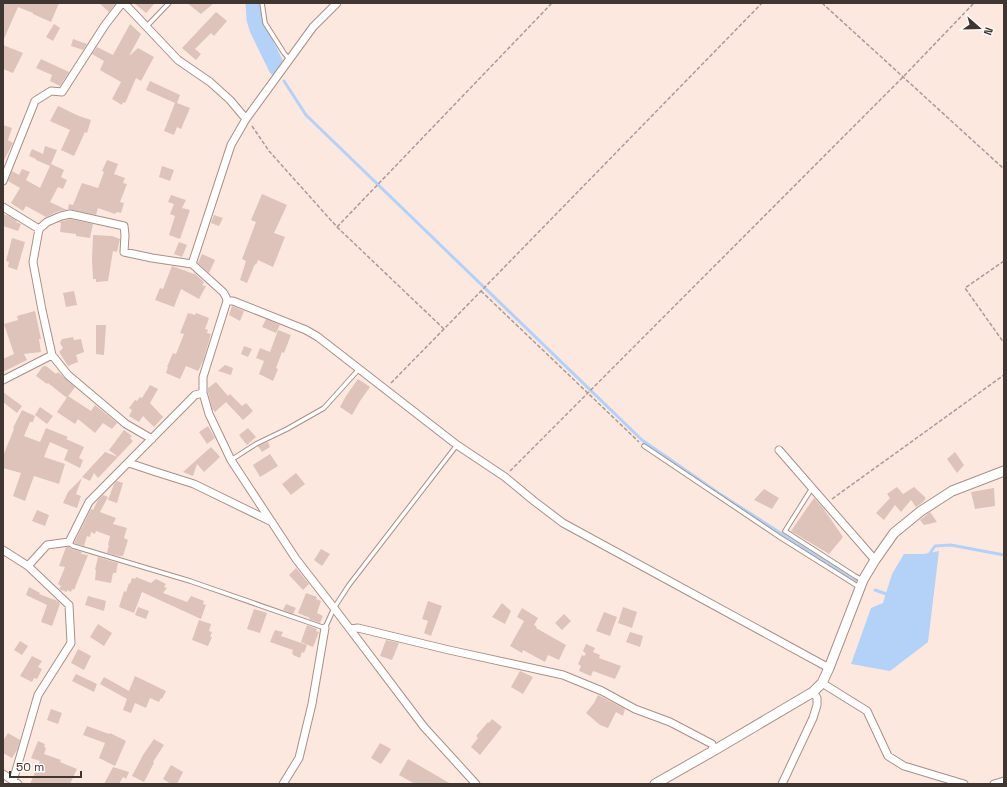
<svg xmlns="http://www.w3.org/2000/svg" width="1007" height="787" font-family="'Space Grotesk',sans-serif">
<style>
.water{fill:#b4d1f8}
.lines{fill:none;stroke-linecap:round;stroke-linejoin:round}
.stream{stroke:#b4d1f8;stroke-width:3}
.river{stroke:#b4d1f8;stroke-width:17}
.building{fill:#ddc3b9}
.service-casing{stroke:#a89087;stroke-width:5.5}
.minor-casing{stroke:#a89087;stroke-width:9}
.tertiary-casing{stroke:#a89087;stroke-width:11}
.path{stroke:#aa9a94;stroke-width:1.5;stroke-dasharray:4 2;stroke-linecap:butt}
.service{stroke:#fff;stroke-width:3.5}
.minor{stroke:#fff;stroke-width:7}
.tertiary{stroke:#fff;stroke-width:9}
</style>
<rect width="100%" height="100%" fill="#fde8e0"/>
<!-- water -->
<path class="water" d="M939,551L928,642L890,671L851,664L871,608L883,603L892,574L904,554H924Z"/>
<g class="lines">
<!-- stream -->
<path class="stream" d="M284,81L306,115L642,440L720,494L855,581
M928,556L935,546L951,545L1004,555
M875,590L889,595"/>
<!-- river -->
<path class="river" d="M254,3L255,19L258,29L277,68"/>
</g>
<!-- building -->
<path class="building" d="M3,3H59L51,22L33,14V13L18,7L3,41Z
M99,3H116L109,12Z
M134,3H155L146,13Z
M187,3H214L201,14Z
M216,12L227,21L214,36L211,33L195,49L201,54L196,60L182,48Z
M54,24L60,28L53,41L46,37Z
M130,24L141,34L129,56L138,48L154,57L141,81L136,78L127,99L125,103L123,102L122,105L112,99L121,82L100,70L104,61L92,54L97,47L113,55Z
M73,39L87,44L83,50L71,46Z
M3,45L23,53L13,73L3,69Z
M41,59L69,72L60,86L50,81L52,75L36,68Z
M150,81L180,95L177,103L190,108L181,129L177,127L174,135L164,131L175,103L146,90Z
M58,106L79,116L91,120L87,133L85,132L74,156L61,150L70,130L50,121Z
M3,125L12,128L8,140L13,143L3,162Z
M45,146L57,150L51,164L64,170L61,177L67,180L63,189L58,187L50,202L67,210L59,211L46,217L26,206L23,211L11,203L20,188L8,181L12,171L19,175L22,169L30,172L26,180L40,188L50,166L36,160V159L29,156L32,149L43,154Z
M107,160L118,164L114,174L125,178L123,183L127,184L120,202L124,203L121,213L117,212L115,214L98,208L96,215L68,209L69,204L73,205L82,183L98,188L104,172L102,171Z
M162,166L174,170L170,181L159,177Z
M262,194L287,205L274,233L285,237L273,267L258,260L256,265L255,264L247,283L240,280L246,261L242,259L256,222L251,220Z
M171,195L186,200L182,208L190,210L180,239L169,235L175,216L170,214L174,204L168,202Z
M3,214L9,216L17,221L16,222L21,224L18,231L3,226Z
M214,215L223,218L219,226L211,223Z
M70,219L93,224L90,238L76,236V234L60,232L61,223L59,222Z
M93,235L112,236L120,239L117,252L113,251L108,281L96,282V279H93L92,260Z
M12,238L25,242L17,270L8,267L9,262L6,261Z
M179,242L187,245L182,257L174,254Z
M202,254L215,260L209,273L198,263Z
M172,266L194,274V273L204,282L202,285L206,286L199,299L181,289L174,307L155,300L160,288L163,289Z
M74,291L77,305L66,307L63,293Z
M232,306L244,311L240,321L229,315Z
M35,311L41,339H39L41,352L24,354L27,360L3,372V359L14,354L4,324L18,320L17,316Z
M188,313L195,315L196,313L209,318L205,329L208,330L207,333L211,334L203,361L198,371L186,366L180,379L166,373L168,367H167L173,353L176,354L184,334L180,333Z
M266,319L280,325L276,333L262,327Z
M96,325H106L104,355L96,354Z
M278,330L291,335L284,353L282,352L276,368L278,369L273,381L259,374L264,361L256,358L260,348L270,352Z
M73,337L74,340L81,339L84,352L76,355L78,362L68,366L59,352L63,348L60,343L62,339Z
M244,346L252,349L248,357L241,354Z
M225,365L233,368L231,375L218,371Z
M43,366H46L56,374L58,372L75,387L67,398L48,383L47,384L36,376Z
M358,379L370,387L360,401L352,415L340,407L346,396Z
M216,382L228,396L230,394L242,406L246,403L253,411L243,420L226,402L215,412L212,408L208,392V388Z
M150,385L158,389L150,403L163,417L154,427L143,416L139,422L129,416L132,410L129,408L135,400L137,401L140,397L142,398Z
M3,392L22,406L17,413L3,402Z
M68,396L91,411L95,405L117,423L112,429L103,423L95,433L78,419L75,424L57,412Z
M40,407L53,416L47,424L35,415Z
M22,410L35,416L33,422H30L24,436L40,442L46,428L68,437L66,439L84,447L79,458L83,460L80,468L64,460L68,450L50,442L44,457L65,464L59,484L34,476L25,501L13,496L21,473L3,468V456L14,429L13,428Z
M208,426L215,438L207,444L199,432Z
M248,428L256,437L247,445L239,435Z
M124,430L132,436L130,438L133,441L118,457L109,450Z
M268,442L270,447L262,452L258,446Z
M211,447L220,457L204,472L197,464L193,476L183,472Z
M105,452L118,457L98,478L94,473L90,481L82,477Z
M955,452L964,465L957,473L947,459Z
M270,454L278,466L260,477L253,465Z
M296,473L305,484L291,495L282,484Z
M82,478L76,494L81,496L77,508L63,503L68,492Z
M117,481L123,483L117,503L108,500L114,484Z
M897,487L903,494L914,487L926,498L923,502L916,507L911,500L901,512L895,505L884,520L876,513L890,498L887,494Z
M994,488L995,506L975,509L971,492Z
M764,489L779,498L772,509L754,500Z
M103,495L108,497L100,512L116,518L113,524L127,528L124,538L128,540L123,556H119L107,553L109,545H108L110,536L96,531L95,534L91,532L90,537L87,536L84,546L74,543L91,509L93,510L98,500Z
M814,498L823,508L843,537L829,554L791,531Z
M37,510L49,515L45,526L32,521Z
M930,512L937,522L924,525L920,520Z
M66,547H69L72,549L82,552L81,554L88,555L74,590L72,589L71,592L67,590V592L59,589L61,586L58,584L65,567L59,566Z
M321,549L330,554L322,566L314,560Z
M98,557L118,563L116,573H113L111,583L95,580L96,570H95Z
M296,568L309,584L303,590L289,575Z
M136,577L151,583L156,579L166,584L164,587L167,588L163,593L187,602L191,596L204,601L203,604L206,605L201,619L142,592L134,613L119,607L124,591L126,592L129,583L130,584L132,578L135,579Z
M29,587L40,593L39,594L58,601L60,604L52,626L41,622L47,605L26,595Z
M306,593L317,597L316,599L321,601L317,613L323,616L320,623L309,619L310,618L298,613Z
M88,596L106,601L104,611L85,605Z
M428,601L442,606L431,636L424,633L428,621L422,619Z
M502,603L511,611L505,624L492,617Z
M286,604L296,608L293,614L283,610Z
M138,607L149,611L146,619L135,615Z
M623,607L637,612L632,628L618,623Z
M522,608L538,618L534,625L537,627L536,628L566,645L559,660L548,655L545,662L523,650L522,653L510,646L524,621L517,617Z
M254,609L267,613L260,633L247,629Z
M604,612L617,617L610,636L596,631Z
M564,614L571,621L562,630L555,623Z
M199,620L211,624L209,631L212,632L210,637H212L208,646L192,640Z
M98,624L112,633L104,646L90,637Z
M307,625L317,629L316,631L319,632L313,647L301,642Z
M275,630L283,632L281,636L307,645L304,653L302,652L300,658L293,655V654L292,653L293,650L270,642Z
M630,632L643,636L640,647L626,642Z
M386,640L399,643L392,660L380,656Z
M20,641L28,646L22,655L14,650Z
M586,644L595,648L593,652L600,655L599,658L621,666L615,679L593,671L591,676L579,671L581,666L578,664L582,655L584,656L586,654L583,651Z
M78,649L91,656L84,670L71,663Z
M32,656L42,661L38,667L42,669L37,679L34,678L32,682L20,676Z
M520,671L533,677L523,694L511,687Z
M76,674L97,684L94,692L72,681Z
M135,676L166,691L162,699L161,698L159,702L150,698L146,708L135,703L131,713L123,710L127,699L100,684L104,677L129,691Z
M598,695L625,709L623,716L616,712L608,728L600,725L586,713L594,703Z
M51,709L62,713L58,724L47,720Z
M492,719L502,727L480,755L471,747L478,738L476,736L488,722L489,723Z
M87,726L109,734L110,733L126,741L115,766L99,758L105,743L83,735Z
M8,733L20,740L17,750L12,758L3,753V741Z
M154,739L164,745L153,762L154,763L144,782L132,776L143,755Z
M38,741L45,744L44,747L46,748L44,754L61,760L60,762L77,769L70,784H30L40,761L31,758Z
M380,743L391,749L381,764L371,758Z
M408,759L451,784H415L399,775Z
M171,765L183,772L177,784H171L163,779Z
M113,767L129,772L126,779L123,777L119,784H104Z"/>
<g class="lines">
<defs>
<path id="service" d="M262,3L265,23L284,53L289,59
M146,27L169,3
M644,446L781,538L859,587
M231,460L256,444L287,429L324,408L359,369
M812,488L785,531L855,576L862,580
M69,543L73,546L190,581L325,628L334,608L349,585L457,445"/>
<path id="minor" d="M124,3L178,60L210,82L230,100L246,119
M337,3L313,27L246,119L231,145L192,264L223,292L226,297L227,301L203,377V393L209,414L231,460L296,559L334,608L424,727L476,784
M3,181L35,101L51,91L62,92L105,25L122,3
M3,207L39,229L33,262L42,310L52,355L68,375L126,424L152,439
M39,229L47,222L61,216L70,214L124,226L125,235L124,252L152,258L192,264
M227,301H233L306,330L318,337L457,445L505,477L534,501L563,523L829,668
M3,380L52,355
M779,450L875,560
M129,463L153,471L194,484L272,522
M3,550L28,566L69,605L71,643L38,695L13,781
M28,566L47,545L69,542L89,502L195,395L203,393
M350,629L358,628L449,650L563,675L602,691L635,709L670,722L712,744L713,751
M822,683L867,711L888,756L904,766L964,784
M3,774L18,784
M283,784L299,758L312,704L325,628
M782,784L813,718L817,705V698L813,692
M994,784L1004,781"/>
<path id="tertiary" d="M655,784L713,751L813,692L822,683L829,668L863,580L875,560L894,533L921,511L952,491L1004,471"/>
</defs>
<!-- service casing -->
<use href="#service" class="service-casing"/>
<!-- minor casing -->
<use href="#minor" class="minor-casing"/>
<!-- tertiary casing -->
<use href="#tertiary" class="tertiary-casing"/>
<!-- path -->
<path class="path" d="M822,3L1004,169
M252,126L269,151L337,227L444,329
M337,227L552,3
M1004,261L965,288L1004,343
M481,291L639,442
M391,383L444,329L762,3
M510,471L903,77L974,3
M832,499L1004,375"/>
<!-- service -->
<use href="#service" class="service"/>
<!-- minor -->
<use href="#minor" class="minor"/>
<!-- tertiary -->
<use href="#tertiary" class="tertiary"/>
</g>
<!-- border -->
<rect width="1007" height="787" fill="none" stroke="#3f3531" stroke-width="8"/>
<!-- north arrow -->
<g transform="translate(979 28) rotate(110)" stroke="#fff9f7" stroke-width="3" paint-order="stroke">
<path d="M0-3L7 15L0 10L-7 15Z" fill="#3f3531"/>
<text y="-6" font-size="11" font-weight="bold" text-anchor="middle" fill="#3f3531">N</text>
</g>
<!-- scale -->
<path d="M10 771v6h71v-6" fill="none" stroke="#3f3531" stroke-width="2"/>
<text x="16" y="771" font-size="12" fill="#3f3531" stroke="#fff9f7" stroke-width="3" paint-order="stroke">50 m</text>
</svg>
